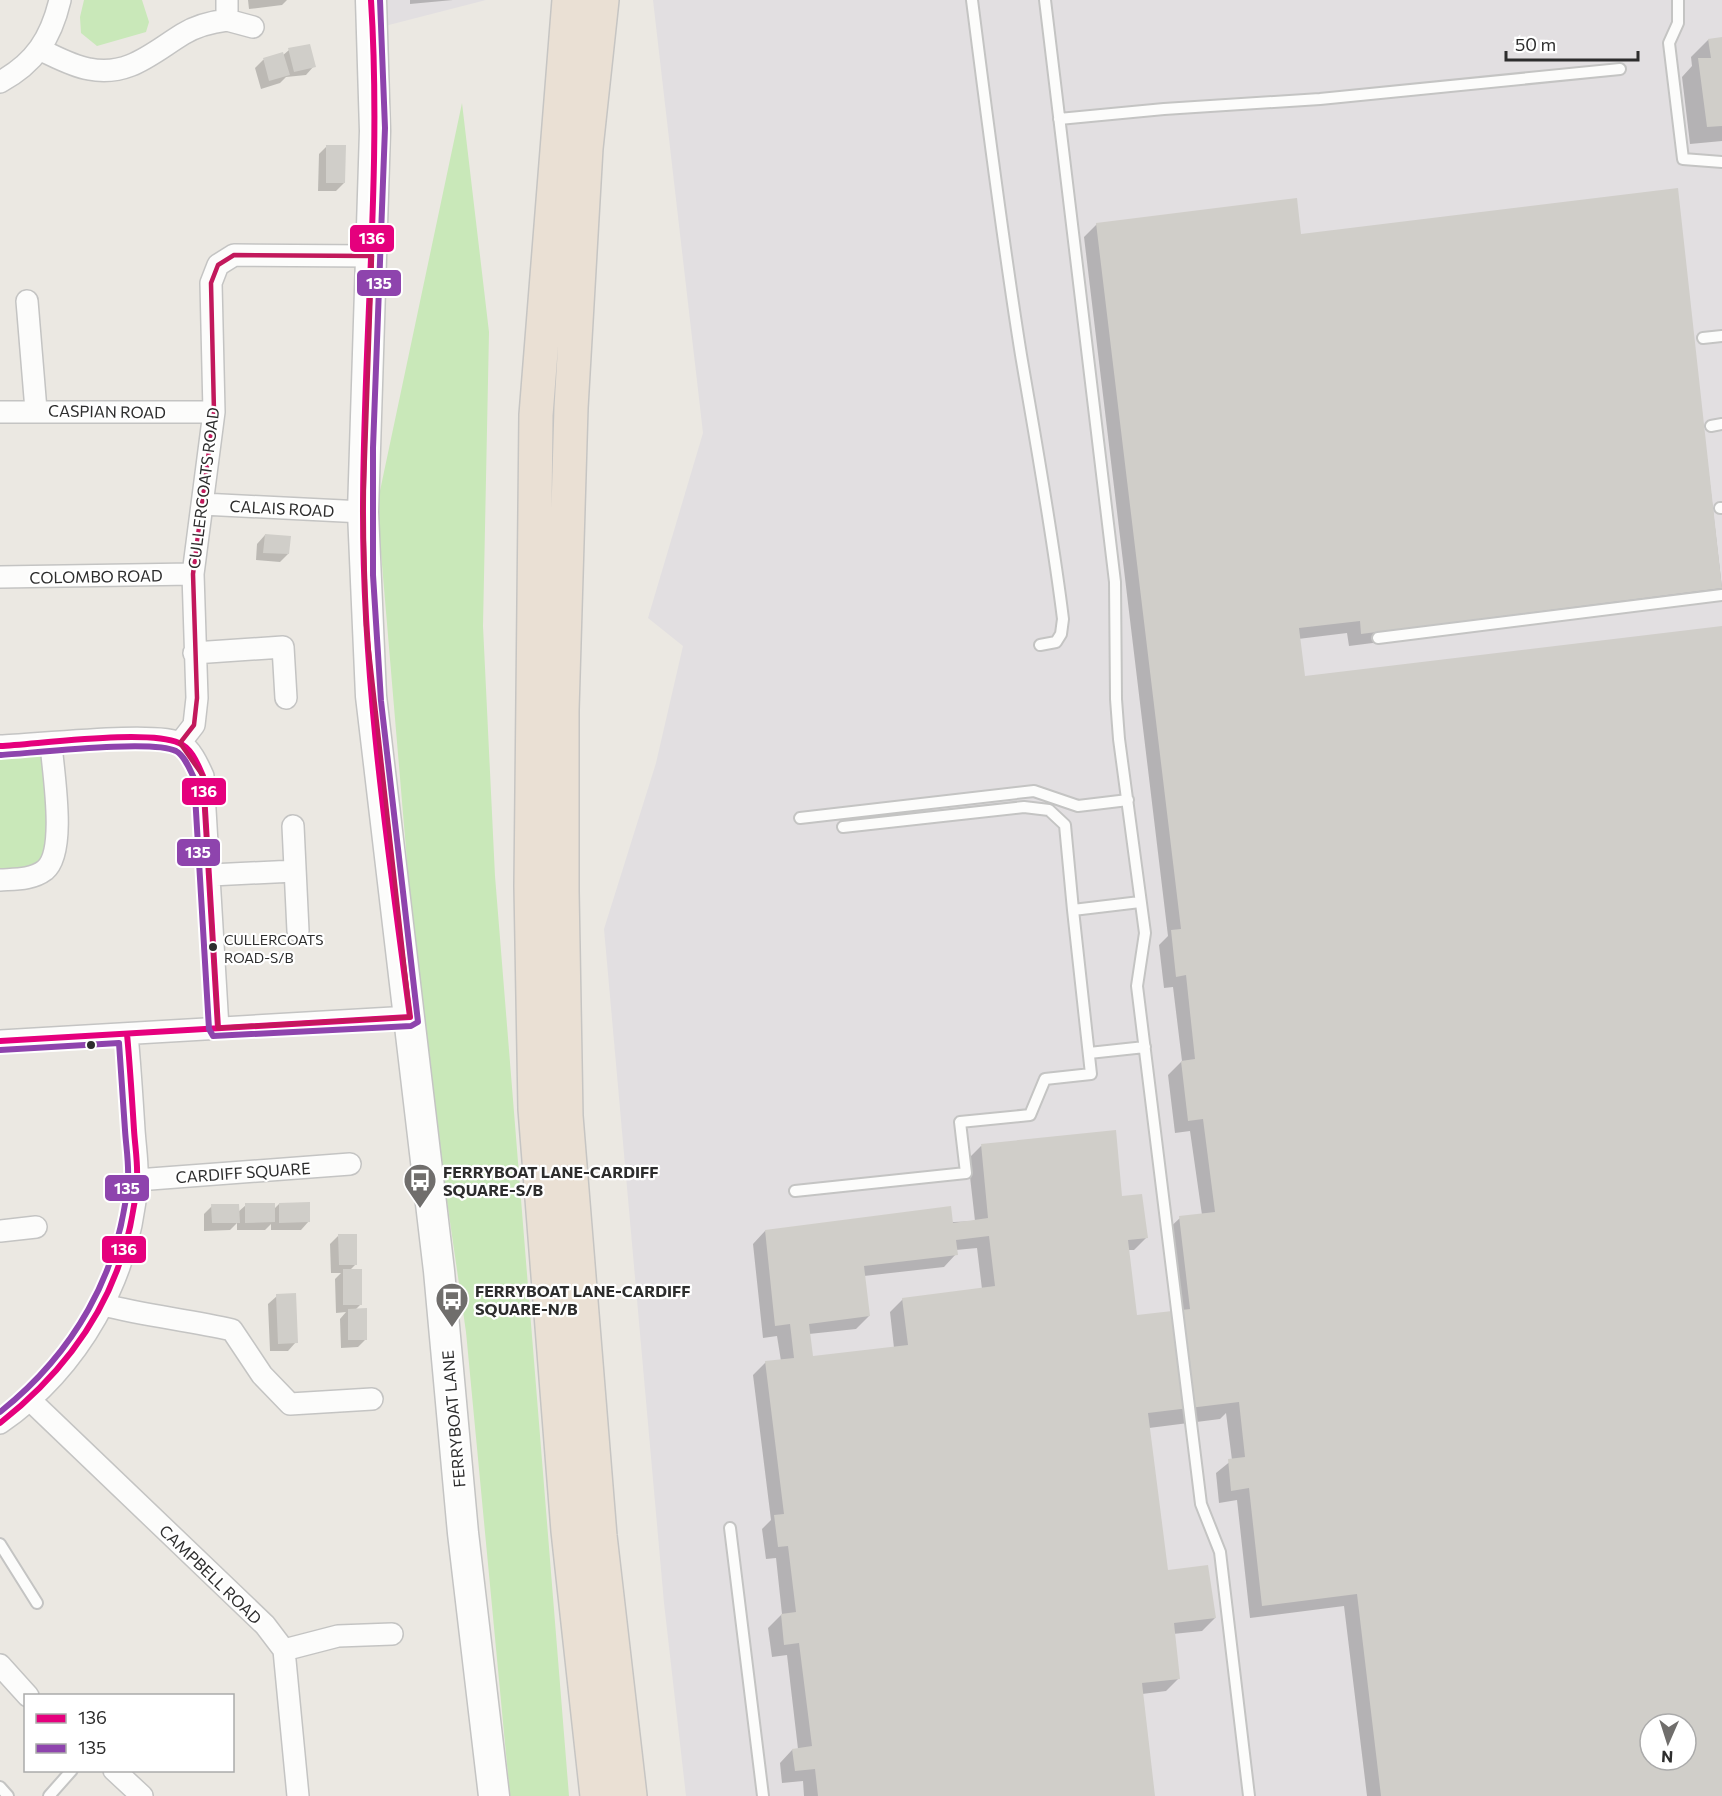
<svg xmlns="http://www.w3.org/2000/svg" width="1722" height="1796" font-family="Commissioner,sans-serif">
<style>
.industrial{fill:#e2dfe1;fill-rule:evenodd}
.green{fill:#c9e8b9}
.shadow{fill:#0003;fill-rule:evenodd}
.building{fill:#d0cec9;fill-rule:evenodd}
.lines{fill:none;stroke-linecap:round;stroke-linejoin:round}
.lane-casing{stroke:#c4c4c3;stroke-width:14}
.street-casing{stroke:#c4c4c3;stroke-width:24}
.secondary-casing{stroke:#c4c4c3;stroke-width:33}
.highway-casing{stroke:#c6c5c3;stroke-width:36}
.lane{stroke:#fcfcfb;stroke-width:10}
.street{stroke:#fcfcfb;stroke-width:21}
.secondary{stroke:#fcfcfb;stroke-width:30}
.highway{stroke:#eae0d4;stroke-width:33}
.bus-1-casing{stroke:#fff;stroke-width:10}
.bus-2-casing{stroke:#fff;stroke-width:10}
.bus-1{stroke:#e5007d;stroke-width:6}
.bus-2{stroke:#8e44ad;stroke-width:6}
.marked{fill:none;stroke:#c2185b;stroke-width:4.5;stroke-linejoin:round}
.bus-dot{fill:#2d2d2d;stroke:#fff;stroke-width:2}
.labels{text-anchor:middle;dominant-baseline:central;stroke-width:4.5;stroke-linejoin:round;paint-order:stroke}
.bus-label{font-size:14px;fill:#2d2d2d;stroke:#fff;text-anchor:start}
.street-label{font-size:16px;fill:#2d2d2d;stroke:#fff}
.poi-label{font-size:16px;font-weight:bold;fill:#2d2d2d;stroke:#fff;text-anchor:start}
.line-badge{stroke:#fff;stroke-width:2}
.badge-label{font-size:16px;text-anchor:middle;font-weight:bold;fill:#fff}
</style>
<rect width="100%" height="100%" fill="#ebe8e2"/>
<!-- industrial -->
<path class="industrial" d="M374,0H486L381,27Z
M653,0H1722V1796H686L664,1603L604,929L656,763L683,646L648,618L703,433ZM1650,1724H1686V1760H1650Z"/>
<!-- green -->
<path class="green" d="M84,0H142L149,22L146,32L97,46L81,33L80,17Z
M462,103L489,332L483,626L495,876L569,1796H510L466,1332L420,1015L377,505Z
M51,744V864L0,880V746Z"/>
<!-- shadow -->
<path class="shadow" d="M248,0H287L282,5L249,9Z
M410,0H453L410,4Z
M1722,38V141L1690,144L1682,77L1692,66L1691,57L1708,40Z
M289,50L314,66L306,75L286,77L280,83L261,89L255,68L263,60L282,56Z
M327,146L344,183L336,191H318L319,154Z
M1676,190L1722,588L1710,600L1349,646L1347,633L1298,639L1303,678L1722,627V1796H1367L1344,1606L1250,1618L1237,1500L1219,1503L1216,1473L1232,1460L1226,1413L1220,1419L1149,1428L1167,1572L1215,1618L1202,1631L1173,1634L1179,1678L1166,1691L1142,1694L1153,1796H804L803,1781L782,1783L780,1763L792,1750L798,1749L787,1655L772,1657L768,1628L782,1614L776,1558L766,1559L762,1529L771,1520L753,1375L766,1362L781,1361L777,1336L763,1338L753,1244L765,1231L975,1221L968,1159L981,1146L1121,1198L1147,1237L1134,1250H1128L1136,1317L1176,1312L1167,1230L1180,1218L1202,1215L1190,1131L1175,1133L1168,1075L1182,1061L1173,987L1164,988L1159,945L1168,936L1084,237L1097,224L1299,236ZM977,1248L982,1289L903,1299L890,1312L894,1348L812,1358L809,1334L856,1329L869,1316L864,1276L944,1267L956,1254V1250ZM1650,1724H1686V1760H1650Z
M265,535L288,554L280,562L256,560L257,544Z
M279,1204L309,1221L301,1230H271V1224L265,1230H237V1223L230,1230L204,1231V1214L212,1206L238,1212L246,1205L273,1210Z
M338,1236L356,1264L349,1271L361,1304L355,1310L366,1339L358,1347L341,1348L340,1319L346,1312L336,1313L335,1279L341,1273H331L330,1244Z
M277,1296L296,1342L288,1351H270L268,1304Z"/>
<!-- building -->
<path class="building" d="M1722,37V126L1707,127L1698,58H1711L1708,39Z
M310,44L316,67L294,72L288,48Z
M283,52L290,75L269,81L263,58Z
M326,145H346L345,183H326Z
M1678,188L1722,588L1361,634L1360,621L1299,628L1305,676L1722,626V1796H1381L1357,1594L1262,1606L1249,1488L1231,1491L1228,1459L1245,1457L1239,1402L1148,1413L1168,1570L1208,1565L1216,1618L1174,1623L1180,1679L1142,1683L1155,1796H818L815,1769L795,1771L792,1749L812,1746L799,1643L784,1645L781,1614L796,1612L788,1546L778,1547L774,1515L784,1514L765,1361L794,1358L790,1324L775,1326L765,1230L951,1206L953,1223L988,1218L981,1144L1116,1130L1122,1196L1142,1194L1148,1238L1128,1240L1137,1315L1190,1309L1179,1216L1215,1212L1203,1119L1188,1121L1181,1061L1195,1059L1186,975L1176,977L1171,930L1181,929L1096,223L1297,198L1301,234ZM989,1236L995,1286L902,1298L908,1345L813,1356L809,1324L870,1316L864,1266L958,1255L956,1240ZM1650,1724H1686V1760H1650Z
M265,534L291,536L289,554L263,553Z
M310,1202V1222L279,1223V1203Z
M245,1203H275V1222L245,1223Z
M211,1204H239L240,1223H212Z
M338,1234H357V1265H339Z
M343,1269H362V1305H343Z
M296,1293L298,1343L278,1344L276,1294Z
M367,1308V1340H348V1309Z"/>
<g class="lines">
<defs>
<path id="lane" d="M972,0C987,118 1002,237 1021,355C1036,443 1052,530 1063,619L1061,634L1056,642L1040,645
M1045,0L1115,582L1116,699L1119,739L1145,933L1137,986L1201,1504L1220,1552L1249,1796
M1678,0V23L1669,43L1683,159L1722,162
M1059,119L1164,109L1320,99L1620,69
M1703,338L1722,336
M1711,426L1722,424
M1720,508H1722
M1378,638L1722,595
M800,818L1034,791L1078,806L1128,800
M843,827L1024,807L1049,810L1065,825L1073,910
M1089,1053L1145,1047
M795,1191L966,1173L960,1122L1030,1115L1045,1079L1091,1074L1073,910L1140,902
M730,1528L763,1796
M0,1544L37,1603
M0,1787L8,1796
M49,1796L72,1770"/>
<path id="street" d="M227,20L253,27
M41,50C56,57 72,66 89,69C128,77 152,53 183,34C196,26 211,22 227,20V0
M0,82C35,63 51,38 60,0
M27,301L36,410
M0,412H214
M202,504L363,512
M0,577L193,574
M194,653L283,647L286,698
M180,743L194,725L197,698L193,574L214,412L211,283L218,265L234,255L372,256
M0,746C33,745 158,731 180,743C191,749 198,765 203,776L218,1028
M293,826L298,931
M211,875L295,871
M0,880C15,879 32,880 45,870C67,852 53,772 51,744
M0,1041L410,1017
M137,1180L350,1164
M0,1231L36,1227
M104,1305C147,1316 190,1320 232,1330L262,1375L290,1404L372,1399
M29,1399L265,1625L284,1650L298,1796
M0,1423C79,1368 131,1277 137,1180C138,1164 135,1146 134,1130C132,1098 130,1066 127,1034
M284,1650L338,1636L392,1634
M0,1665L28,1696
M114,1770L142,1796"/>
<path id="secondary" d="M371,0L375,131L363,512L371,696L439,1271L463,1533L494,1796"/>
<path id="highway" d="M569,0L536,415L531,886L535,1109L568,1531L597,1796
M602,0L586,148L571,408L562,710V891L566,1116L600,1536L630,1796"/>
</defs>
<!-- lane casing -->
<use href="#lane" class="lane-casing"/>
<!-- street casing -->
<use href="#street" class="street-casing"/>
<!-- secondary casing -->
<use href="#secondary" class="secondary-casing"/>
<!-- highway casing -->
<use href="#highway" class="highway-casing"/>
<!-- lane -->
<use href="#lane" class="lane"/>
<!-- street -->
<use href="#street" class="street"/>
<!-- secondary -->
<use href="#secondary" class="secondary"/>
<!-- highway -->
<use href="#highway" class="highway"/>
<defs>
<path id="bus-1" d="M0,746C40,744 147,729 179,743C192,748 198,765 203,776L218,1028
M0,1041L410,1017C388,849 363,682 363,512C363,341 382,171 371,0
M0,1423C79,1361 129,1282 137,1180C138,1163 135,1146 134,1130C132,1098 130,1066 127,1034"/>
<path id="bus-2" d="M1,755C34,753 152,739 176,751C185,756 190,770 194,778L209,1029L213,1036L411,1026L418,1022L381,701L373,575V448L385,128L380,0
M0,1412C73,1354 120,1274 128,1180C129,1163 126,1146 125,1130C123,1101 121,1072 119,1043L0,1050"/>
</defs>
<!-- bus-1 casing -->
<use href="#bus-1" class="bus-1-casing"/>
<!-- bus-2 casing -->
<use href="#bus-2" class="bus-2-casing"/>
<!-- bus-1 -->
<use href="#bus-1" class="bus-1"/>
<!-- bus-2 -->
<use href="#bus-2" class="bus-2"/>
</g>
<!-- marked area -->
<path class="marked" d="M234,255L372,256L363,512L366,625L410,1017L218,1028L203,776L180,743L194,725L197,698L193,574L214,412L211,283L218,265Z"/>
<!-- icons -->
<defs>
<symbol id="bus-pin" viewBox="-11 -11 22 30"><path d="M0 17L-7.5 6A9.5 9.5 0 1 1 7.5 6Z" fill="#706e6c" stroke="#fff"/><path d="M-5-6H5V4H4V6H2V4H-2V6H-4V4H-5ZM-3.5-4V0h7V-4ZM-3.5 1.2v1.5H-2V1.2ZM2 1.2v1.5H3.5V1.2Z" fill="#fff"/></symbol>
</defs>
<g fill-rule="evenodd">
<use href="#bus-pin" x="401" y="1161" width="38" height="52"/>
<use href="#bus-pin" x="433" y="1280" width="38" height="52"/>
</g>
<!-- markers -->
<g class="bus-dot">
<circle cx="213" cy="947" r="5"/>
<circle cx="91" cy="1045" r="5"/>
</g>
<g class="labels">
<!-- bus labels -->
<g class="bus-label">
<text x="224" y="939">CULLERCOATS<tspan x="224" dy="18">ROAD-S/B</tspan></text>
</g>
<!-- street labels -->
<g class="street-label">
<text transform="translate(107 411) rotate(1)">CASPIAN ROAD</text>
<text transform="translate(203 488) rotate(-83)">CULLERCOATS ROAD</text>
<text transform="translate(282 508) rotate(3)">CALAIS ROAD</text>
<text transform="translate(96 576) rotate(-1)">COLOMBO ROAD</text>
<text transform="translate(243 1172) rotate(-4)">CARDIFF SQUARE</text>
<text transform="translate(453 1419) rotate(-95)">FERRYBOAT LANE</text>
<text transform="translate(211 1574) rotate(44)">CAMPBELL ROAD</text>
</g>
<!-- poi labels -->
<g class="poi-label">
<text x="443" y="1171">FERRYBOAT LANE-CARDIFF<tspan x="443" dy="18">SQUARE-S/B</tspan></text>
<text x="475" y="1290">FERRYBOAT LANE-CARDIFF<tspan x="475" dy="18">SQUARE-N/B</tspan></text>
</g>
</g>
<g class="line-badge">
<rect x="349" y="224" width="46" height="29" rx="6" fill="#e5007d"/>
<rect x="356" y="269" width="46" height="28" rx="6" fill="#8e44ad"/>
<rect x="181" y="777" width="46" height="29" rx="6" fill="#e5007d"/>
<rect x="176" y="838" width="45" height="29" rx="6" fill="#8e44ad"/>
<rect x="104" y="1174" width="46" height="28" rx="6" fill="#8e44ad"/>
<rect x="101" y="1235" width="46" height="29" rx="6" fill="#e5007d"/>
</g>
<g class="badge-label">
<text x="372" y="244">136</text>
<text x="379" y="289">135</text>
<text x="204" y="797">136</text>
<text x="198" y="858">135</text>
<text x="127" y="1194">135</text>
<text x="124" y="1255">136</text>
</g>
<!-- legend -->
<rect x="24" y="1694" width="210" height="78" fill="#ffffff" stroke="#ababab" stroke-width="1.5"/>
<rect x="36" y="1714" width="30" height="9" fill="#e5007d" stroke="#ababab" stroke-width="1.5"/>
<text x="78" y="1724" font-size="18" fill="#2d2d2d">136</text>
<rect x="36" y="1744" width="30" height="9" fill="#8e44ad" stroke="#ababab" stroke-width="1.5"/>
<text x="78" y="1754" font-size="18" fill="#2d2d2d">135</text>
<!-- north arrow -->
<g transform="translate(1668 1742) rotate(183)"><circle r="28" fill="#ffffff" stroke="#ababab" stroke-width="1.5"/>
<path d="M0-4.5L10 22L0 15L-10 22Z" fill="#706e6c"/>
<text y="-9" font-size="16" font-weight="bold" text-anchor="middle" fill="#2d2d2d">N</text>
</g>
<!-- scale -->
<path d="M1506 51v9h132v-9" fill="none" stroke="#2d2d2d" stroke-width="3"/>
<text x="1515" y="51" font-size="18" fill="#2d2d2d" stroke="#ffffff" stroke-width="4.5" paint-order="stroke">50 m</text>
</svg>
